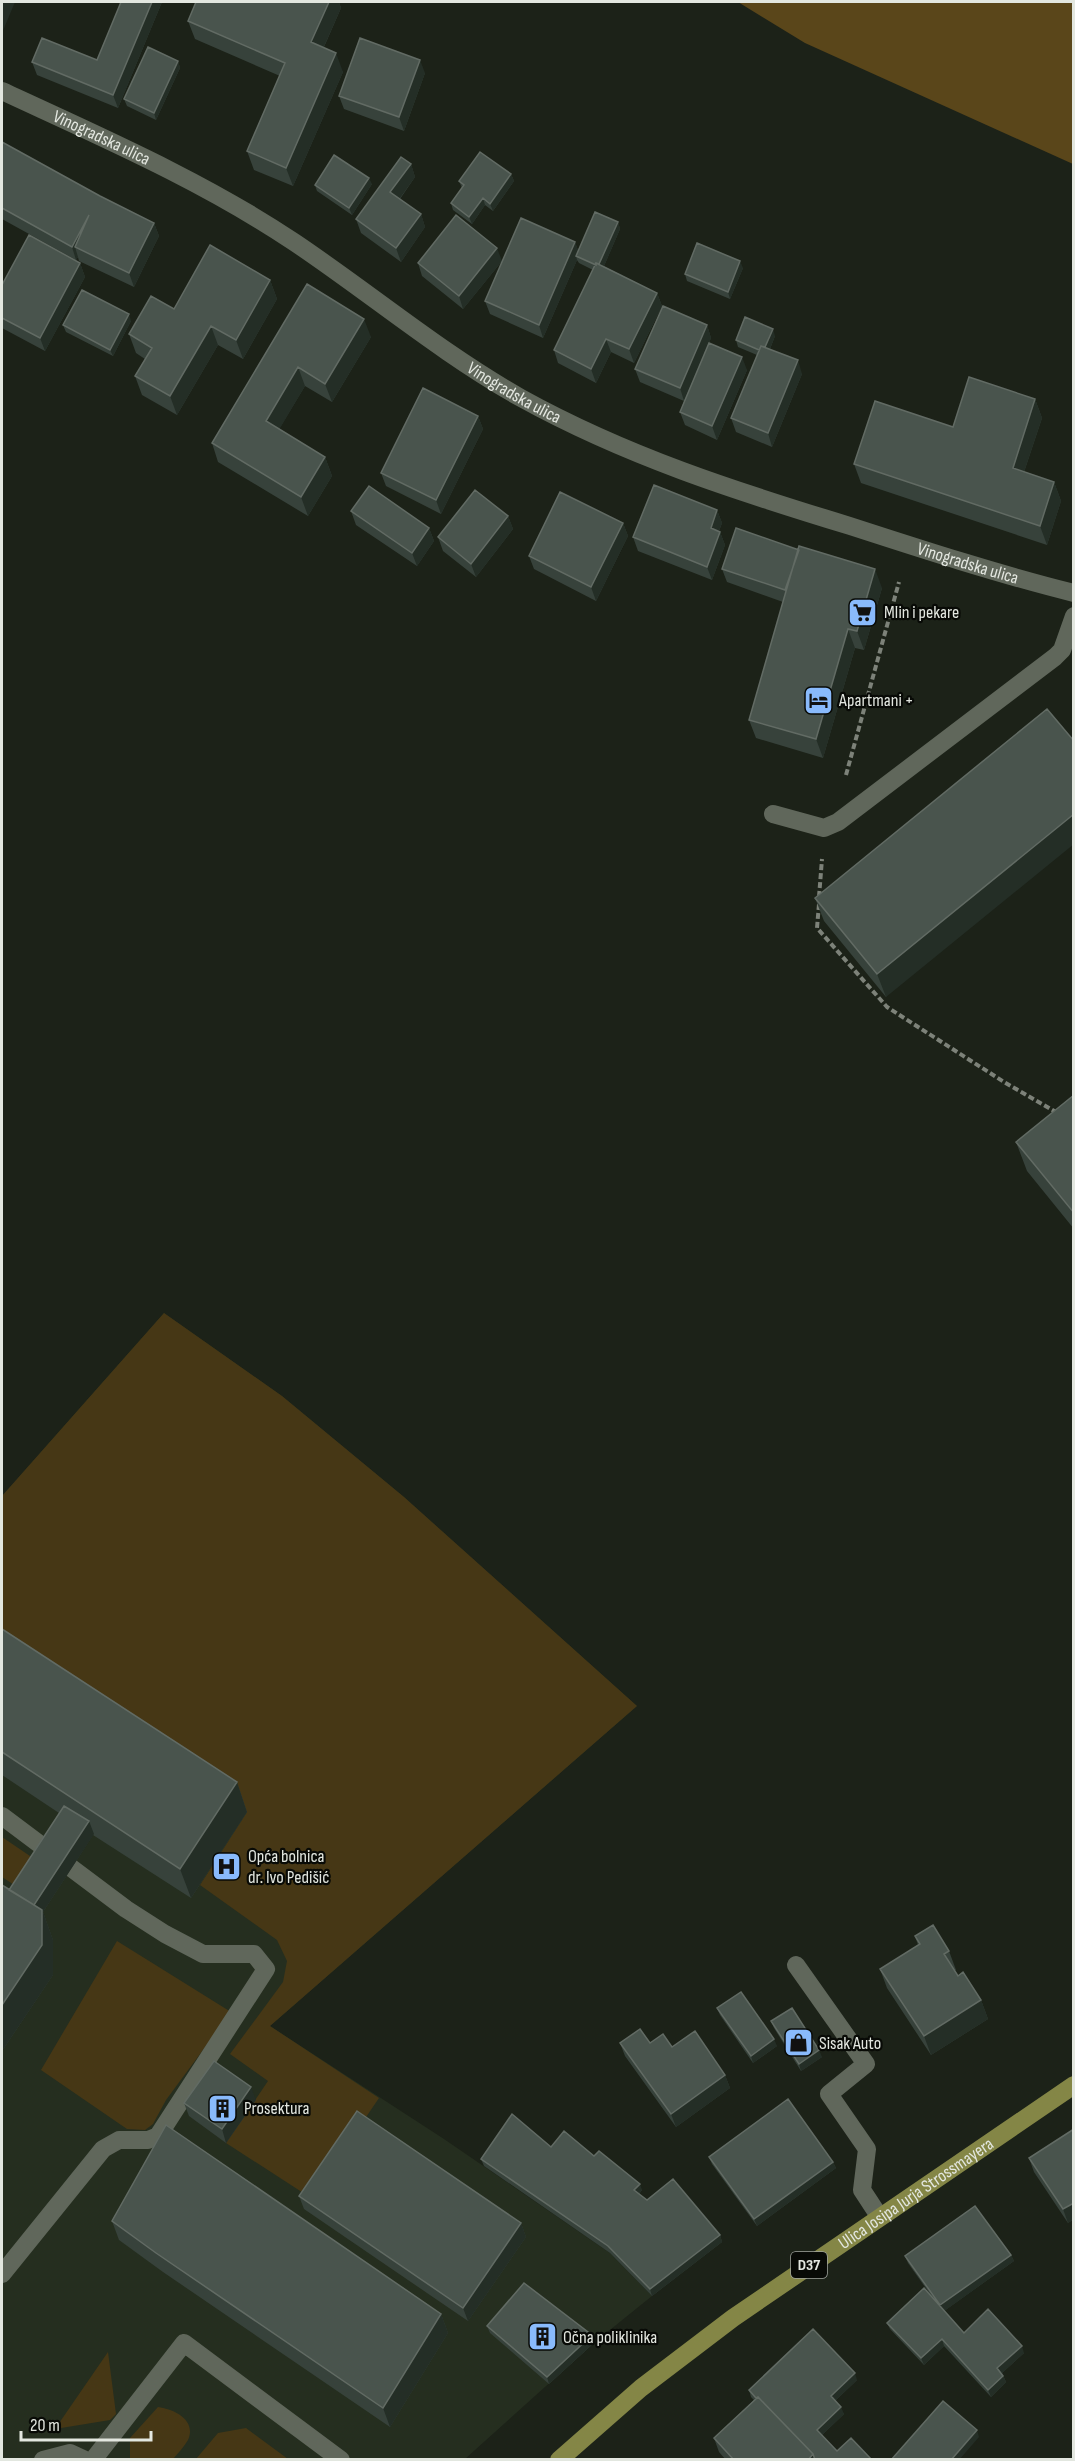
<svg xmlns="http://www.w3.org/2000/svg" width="1075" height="2461" font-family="'Sofia Sans Condensed',sans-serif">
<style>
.built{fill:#252e1f}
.green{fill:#463715}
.forest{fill:#5a461a}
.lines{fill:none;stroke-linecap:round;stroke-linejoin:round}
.path{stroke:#7d8279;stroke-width:4;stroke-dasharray:6 3;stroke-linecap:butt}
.service{stroke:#60675b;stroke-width:18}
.minor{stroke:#60675b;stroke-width:18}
.primary{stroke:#848646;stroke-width:18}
.wall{fill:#37423b}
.shaded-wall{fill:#242e26}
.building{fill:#49544d;stroke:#626b64;stroke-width:1.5}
.labels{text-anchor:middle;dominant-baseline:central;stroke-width:4.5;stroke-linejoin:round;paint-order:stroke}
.shield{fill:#080a06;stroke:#a1a59f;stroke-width:1.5}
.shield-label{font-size:16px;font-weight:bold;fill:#e3e7e0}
.street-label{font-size:18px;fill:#e3e7e0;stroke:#080a06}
.poi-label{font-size:18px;fill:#e3e7e0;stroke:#080a06;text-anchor:start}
</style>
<rect width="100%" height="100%" fill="#1c2218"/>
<!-- built -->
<path class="built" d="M164,1313L282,1396L404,1497L637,1706L270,2026L444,2139L610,2253L652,2296L595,2342L465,2459L2,2460V1496Z"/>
<!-- green -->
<path class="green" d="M164,1313L282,1396L404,1497L637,1706L270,2026L379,2098L311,2198L226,2143L268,2081L230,2054L283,1982L287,1961L277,1940L200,1885L247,1812L2,1651V1496Z
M2,1837L30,1856L40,1867L25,1892L2,1877Z
M117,1941L231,2012L166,2100L153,2124L145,2130L127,2129L41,2070Z
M108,2352L116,2414L110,2420L55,2429Z
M158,2407C174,2409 197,2420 188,2440C184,2447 178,2453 173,2459H130V2438Z
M246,2428L288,2459H196L218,2433Z"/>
<!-- forest -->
<path class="forest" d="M738,2H1073V164L805,43Z"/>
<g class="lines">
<!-- path -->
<path class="path" d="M846,775L899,582
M819,897L822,859
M819,904L817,928L887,1007L1004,1082L1056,1112"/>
<!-- service -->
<path class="service" d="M773,814L824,828L838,822L1055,657L1062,650L1074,616
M2,1816L126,1909L165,1934L203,1954H254L266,1969L158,2136L148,2140H119L103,2149L2,2274
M796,1965L866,2064L829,2094L867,2149L862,2190L879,2216
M43,2460L70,2453L85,2460
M93,2460L184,2343L341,2460"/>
<!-- minor -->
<path class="minor" id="s1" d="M2,91C101,137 203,181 294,242C370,293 441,353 521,398C626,456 735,491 850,526C924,550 998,574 1074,593"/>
<!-- primary -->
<path class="primary" id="s2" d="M559,2460L641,2388L733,2318L1074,2085"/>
</g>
<!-- wall -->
<path class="wall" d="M121,2H162L118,108L37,75L32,62L97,60Z
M196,2H339L341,8L324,47L343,72L293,186L254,170L247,151L280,76L195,39L188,21Z
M178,61L180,68L156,120L127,106L124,99Z
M425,73L404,131L344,109L339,96Z
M2,143L100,196L154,223L159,236L134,287L79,261L78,257L76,260L2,219Z
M411,164L415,177L400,199L421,214L425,227L401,262L361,233L356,219Z
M511,174L514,181L493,211L485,205L472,224L453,210L451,203L462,188L459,181Z
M372,184L352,215L317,191L315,185Z
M618,222L620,229L604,266L657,293L662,306L634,363L611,352L596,383L558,363L554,350L593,270L579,263L577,260L543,338L490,314L485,301L575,242L578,251Z
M502,261L463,309L422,276L418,263Z
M80,263L85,277L45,351L2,328V285Z
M743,268L730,299L687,281L685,274Z
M270,280L277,299L243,359L218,345L177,415L142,395L135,376L145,359L136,353L129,334L174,309Z
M307,284L371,337L332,402L305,386L279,429L325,457L332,476L308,516L218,462L212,443Z
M131,321L113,356L66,332L63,325Z
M707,325L711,338L709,343L747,370L717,440L685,425L680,412L684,401L640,382L635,369Z
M775,336L770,349L802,374L772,447L736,432L731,418L757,355L738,347L736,340Z
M1035,399L1042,418L1024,472L1054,482L1061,501L1047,545L861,483L854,464L953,427Z
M478,416L483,429L441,514L386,486L381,473Z
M717,510L722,523L719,531L720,532L725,545L712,580L638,551L633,537Z
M351,511L429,528L434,541L417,566L356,525Z
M508,516L513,529L476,577L443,551L438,537Z
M623,523L628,536L596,601L534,569L529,556Z
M722,569L882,588L864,650L855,648L823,758L756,738L749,720L783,602L727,582Z
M1047,709L886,997L824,921L815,898Z
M1074,1095V1229L1027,1171L1016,1142Z
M2,1629L237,1782L247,1812L191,1898L93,1835L43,1912L53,1940V1975L2,2051V1885L9,1890L59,1813L2,1775Z
M915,1936L949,1951L956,1970H955L958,1976L981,2000L988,2019L931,2055L887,1988L880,1969L918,1945Z
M717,2008L777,2046L753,2063L720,2015Z
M771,2021L822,2057L801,2071L774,2028Z
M620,2043L672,2047L725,2075L730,2088L676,2127L625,2056Z
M256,2100L226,2143L189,2116L184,2103Z
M1074,2129V2219L1068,2223L1034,2172L1029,2158Z
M551,2147L594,2156L642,2190L639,2194L647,2200L720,2235L722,2242L652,2296L610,2253L484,2166L481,2159Z
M709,2157L833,2162L836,2168L757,2226L712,2164Z
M299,2196L521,2223L526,2237L468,2321L304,2209Z
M112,2221L441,2314L448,2333L390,2427L163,2272L119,2240Z
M1011,2255L1014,2261L944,2311L964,2333L1024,2353L1002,2373L1006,2382L991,2397L944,2346L924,2365L890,2329L887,2323L935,2301L908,2263L905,2256Z
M487,2326L595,2342L549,2384L490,2333Z
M857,2380L835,2401L844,2414L822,2435L837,2451L872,2460H726L719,2452L714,2438L754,2400L751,2397L749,2390Z"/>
<!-- shaded-wall -->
<path class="shaded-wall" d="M2,2H15L2,33Z
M152,2H162L118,108L113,95Z
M329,2H339L341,8L318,60L311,42Z
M336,53L343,72L293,186L286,168Z
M420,60L425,73L404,131L399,117Z
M178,61L180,68L156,120L154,113Z
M411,164L415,177L395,205L390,192Z
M511,174L514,181L493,211L490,204Z
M369,178L372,184L352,215L349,208Z
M483,198L485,205L472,224L469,217Z
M421,214L425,227L401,262L396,248Z
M89,215L75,247L78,257L76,260L72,247Z
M618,222L620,229L601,273L598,266Z
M154,223L159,236L134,287L129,273Z
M575,242L580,255L576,256L577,260L543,338L539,325Z
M497,248L502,261L463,309L459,296Z
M740,261L743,268L730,299L728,292Z
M80,263L85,277L45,351L40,338Z
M270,280L277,299L243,359L236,340Z
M657,293L662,306L634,363L629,349Z
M129,314L131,321L113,356L110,350Z
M364,319L371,337L332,402L325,384Z
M707,325L711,338L684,401L680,388Z
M211,326L218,345L177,415L170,396Z
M773,329L775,336L766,359L763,352Z
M606,339L611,352L596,383L591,369Z
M742,357L747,370L717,440L712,426Z
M798,360L802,374L772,447L768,433Z
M298,367L305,386L273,440L266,421Z
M1035,399L1042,418L1019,487L1013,468Z
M478,416L483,429L441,514L436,500Z
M325,457L332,476L308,516L301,497Z
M1054,482L1061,501L1047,545L1040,526Z
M717,510L722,523L715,541L711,528Z
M508,516L513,529L476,577L471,564Z
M623,523L628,536L596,601L591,587Z
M429,528L434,541L417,566L412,553Z
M720,532L725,545L712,580L707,567Z
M875,569L882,588L864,650L857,631Z
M848,629L855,648L823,758L816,739Z
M1074,814V844L886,997L877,974Z
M237,1782L247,1812L191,1898L180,1869Z
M89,1821L94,1834L43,1912L53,1940V1975L2,2051V2005L28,1915Z
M981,2000L988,2019L931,2055L924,2036Z
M774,2039L777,2046L753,2063L751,2056Z
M819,2050L822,2057L801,2071L799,2064Z
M725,2075L730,2088L676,2127L671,2114Z
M251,2087L256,2100L226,2143L222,2129Z
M833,2162L836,2168L757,2226L754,2219Z
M640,2184L642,2190L637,2196L634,2190Z
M1074,2203V2219L1068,2223L1063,2209Z
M521,2223L526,2237L468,2321L463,2308Z
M720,2235L722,2242L652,2296L650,2289Z
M1011,2255L1014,2261L943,2312L940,2305Z
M441,2314L448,2333L390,2427L383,2408Z
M592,2335L595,2342L549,2384L547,2377Z
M942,2339L944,2346L924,2365L921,2358Z
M1022,2346L1024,2353L1000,2375L997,2368Z
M855,2373L857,2380L833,2403L831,2396Z
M1003,2376L1006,2382L991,2397L988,2390Z
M841,2407L844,2414L820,2437L817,2430Z
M977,2430L979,2437L959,2460H951Z
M813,2454L815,2460H808Z"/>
<!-- building -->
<path class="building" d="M121,2H152L113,95L32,62L42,38L97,60Z
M196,2H329L311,42L336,53L286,168L247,151L285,63L188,21Z
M360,38L420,60L399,117L339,96Z
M148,47L178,61L154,113L124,99Z
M2,142L100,196L154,223L129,273L75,247L89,215L72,247L2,208Z
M480,152L511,174L490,204L483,198L469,217L451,203L464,185L459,181Z
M334,155L369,178L349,208L315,185Z
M401,157L411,164L390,192L421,214L396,248L356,219Z
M595,212L618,222L599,264L596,263V265L576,256Z
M456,215L497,248L459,296L418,263Z
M521,218L575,242L539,325L485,301Z
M29,235L80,263L40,338L2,318V285Z
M697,243L740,261L728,292L685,274Z
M210,245L270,280L236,340L211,326L170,396L135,376L152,348L129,334L151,296L174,309Z
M596,263L657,293L629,349L606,339L591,369L554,350Z
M307,284L364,319L325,384L298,367L266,421L325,457L301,497L212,443Z
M82,290L129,314L110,350L63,325Z
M663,306L707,325L680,388L635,369Z
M745,317L773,329L765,347L761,346L759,350L736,340Z
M709,343L742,357L712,426L680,412Z
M761,346L798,360L768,433L731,418Z
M969,377L1035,399L1013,468L1054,482L1040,526L854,464L875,401L953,427Z
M423,388L478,416L436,500L381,473Z
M654,485L717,510L711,528L720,532L707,567L633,537Z
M369,486L429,528L412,553L351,511Z
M475,490L508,516L471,564L438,537Z
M560,492L623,523L591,587L529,556Z
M736,528L799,550L785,590L722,569Z
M799,546L875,569L857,631L848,629L816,739L749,720Z
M1047,709L1074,741V814L877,974L815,898Z
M1074,1095V1213L1016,1142Z
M2,1629L237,1782L180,1869L2,1752Z
M64,1806L89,1821L34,1905L9,1890Z
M2,1885L42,1910V1945L2,2005Z
M933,1925L949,1951L944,1954L958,1976L963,1972L981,2000L924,2036L880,1969L920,1944L915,1936Z
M741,1992L774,2039L751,2056L717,2008Z
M792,2008L819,2050L799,2064L771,2021Z
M640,2029L650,2043L663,2034L672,2047L695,2031L725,2075L671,2114L620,2043Z
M214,2061L251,2087L222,2129L184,2103Z
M788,2099L833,2162L754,2219L709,2157Z
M357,2111L521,2223L463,2308L299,2196Z
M512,2114L551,2147L564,2131L594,2156L599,2151L640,2184L634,2190L647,2200L673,2179L720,2235L650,2289L608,2246L481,2159Z
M166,2125L441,2314L383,2408L156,2253L112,2221Z
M1074,2129V2203L1063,2209L1029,2158Z
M975,2206L1011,2255L940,2305L905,2256Z
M524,2283L592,2335L547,2377L487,2326Z
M924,2288L964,2333L988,2309L1022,2346L997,2368L1003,2376L988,2390L942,2339L921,2358L887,2323Z
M813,2329L855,2373L831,2396L841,2407L817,2430L837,2451L851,2438L872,2460H815L813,2454L758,2397L756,2398L749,2390Z
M758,2397L813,2454L808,2460H734L714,2438Z
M943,2401L977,2430L951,2460H891Z"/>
<!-- icons -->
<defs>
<symbol id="supermarket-square" viewBox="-11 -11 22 22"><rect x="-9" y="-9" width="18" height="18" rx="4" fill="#89bafc" stroke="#080a06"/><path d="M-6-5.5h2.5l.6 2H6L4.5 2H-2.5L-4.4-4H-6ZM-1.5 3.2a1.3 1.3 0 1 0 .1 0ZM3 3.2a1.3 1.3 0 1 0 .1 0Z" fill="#111"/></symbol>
<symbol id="hotel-square" viewBox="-11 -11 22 22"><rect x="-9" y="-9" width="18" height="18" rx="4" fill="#89bafc" stroke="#080a06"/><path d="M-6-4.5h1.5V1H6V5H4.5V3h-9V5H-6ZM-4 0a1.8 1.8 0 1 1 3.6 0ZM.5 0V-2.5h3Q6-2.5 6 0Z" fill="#111"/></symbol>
<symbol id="hospital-square" viewBox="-11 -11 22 22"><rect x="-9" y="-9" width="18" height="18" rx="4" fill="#89bafc" stroke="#080a06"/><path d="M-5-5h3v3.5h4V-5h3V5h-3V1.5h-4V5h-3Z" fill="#111"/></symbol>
<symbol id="shop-square" viewBox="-11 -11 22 22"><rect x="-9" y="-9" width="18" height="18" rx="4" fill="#89bafc" stroke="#080a06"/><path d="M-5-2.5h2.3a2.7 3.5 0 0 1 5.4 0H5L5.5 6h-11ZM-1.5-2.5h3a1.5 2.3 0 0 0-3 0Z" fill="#111"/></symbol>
<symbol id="building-square" viewBox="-11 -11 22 22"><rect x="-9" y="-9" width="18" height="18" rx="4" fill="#89bafc" stroke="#080a06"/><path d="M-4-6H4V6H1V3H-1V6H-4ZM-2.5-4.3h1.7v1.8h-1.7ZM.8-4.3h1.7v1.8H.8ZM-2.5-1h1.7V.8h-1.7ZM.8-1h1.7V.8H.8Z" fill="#111"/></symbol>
</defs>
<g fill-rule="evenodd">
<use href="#supermarket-square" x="846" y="596" width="33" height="33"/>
<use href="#hotel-square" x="802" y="684" width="33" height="33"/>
<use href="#hospital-square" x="210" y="1850" width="33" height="33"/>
<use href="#shop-square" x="782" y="2026" width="33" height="33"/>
<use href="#building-square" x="206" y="2092" width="33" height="33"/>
<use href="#building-square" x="526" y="2320" width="33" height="33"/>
</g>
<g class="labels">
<!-- shield labels -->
<rect class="shield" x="791" y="2252" width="36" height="26" rx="4.5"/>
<g class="shield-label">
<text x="809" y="2265">D37</text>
</g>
<!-- street labels -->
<g class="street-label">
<text stroke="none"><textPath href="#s1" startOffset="110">Vinogradska ulica</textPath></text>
<text stroke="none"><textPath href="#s1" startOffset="596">Vinogradska ulica</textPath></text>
<text stroke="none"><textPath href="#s1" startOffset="1082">Vinogradska ulica</textPath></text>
<text stroke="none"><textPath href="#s2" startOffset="446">Ulica Josipa Jurja Strossmayera</textPath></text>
</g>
<!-- poi labels -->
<g class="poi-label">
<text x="884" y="612">Mlin i pekare</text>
<text x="839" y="700">Apartmani +</text>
<text x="248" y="1856">Opća bolnica<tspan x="248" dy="21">dr. Ivo Pedišić</tspan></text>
<text x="819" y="2043">Sisak Auto</text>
<text x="244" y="2108">Prosektura</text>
<text x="563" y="2337">Očna poliklinika</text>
</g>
</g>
<!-- border -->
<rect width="1075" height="2461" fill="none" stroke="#e3e7e0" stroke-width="6"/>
<!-- scale -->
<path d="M21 2431v9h130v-9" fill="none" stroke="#e3e7e0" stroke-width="3"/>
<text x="30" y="2431" font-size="18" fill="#e3e7e0" stroke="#080a06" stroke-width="4.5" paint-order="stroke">20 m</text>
</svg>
